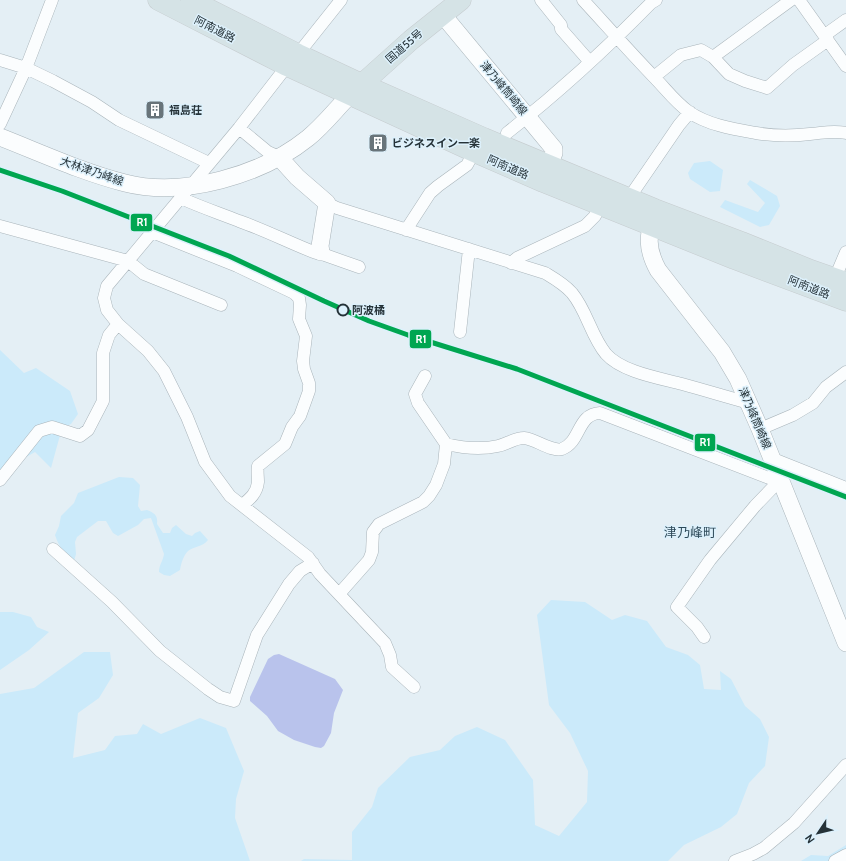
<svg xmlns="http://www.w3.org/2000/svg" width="846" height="861" font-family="Cabin,'Noto Sans JP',sans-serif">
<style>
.green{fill:#cbeafa}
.water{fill:#b9c3ec}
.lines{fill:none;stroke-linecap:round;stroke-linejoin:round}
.minor-casing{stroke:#a9b4ba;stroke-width:13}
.secondary-casing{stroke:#a9b4ba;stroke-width:18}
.trunk-casing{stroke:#c6cccf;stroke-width:21}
.minor{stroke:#fbfdfe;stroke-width:12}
.secondary{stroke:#fbfdfe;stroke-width:17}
.trunk{stroke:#d5e3e6;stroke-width:20}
.rail-1-casing{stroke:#ddf1fc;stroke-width:8}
.rail-1{stroke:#00a651;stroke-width:5}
.stop-dot{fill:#ddf1fc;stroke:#253238;stroke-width:2}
.labels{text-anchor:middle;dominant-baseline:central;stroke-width:3;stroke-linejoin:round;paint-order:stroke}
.street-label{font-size:11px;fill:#253238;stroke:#ddf1fc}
.poi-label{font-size:11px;font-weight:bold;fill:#253238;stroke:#ddf1fc;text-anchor:start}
.stop-label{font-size:11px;font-weight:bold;fill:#253238;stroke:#ddf1fc;text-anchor:start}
.quarter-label{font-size:13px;fill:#2d4958;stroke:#ddf1fc}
.line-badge{stroke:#ddf1fc;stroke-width:1.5}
.badge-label{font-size:11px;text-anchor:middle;font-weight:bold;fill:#fff}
</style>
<rect width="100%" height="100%" fill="#e4eff5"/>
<!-- green -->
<path class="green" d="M710,161L723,170L720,191L710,192L690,179L688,173L694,163Z
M750,180L777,196L780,206L769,225L760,227L720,207L725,200L758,212L765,203L747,184Z
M0,350L24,373L36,368L70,391L78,414L71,424L62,428L51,468L35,452L4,470L0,475Z
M119,477L133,478L140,485L138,506L141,511L147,510C155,513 158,516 157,524L163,533H170L172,528L176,525L186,534L192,536L195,533L200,531L208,540C203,547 194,546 188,551C183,556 181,564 180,570L170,576L164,575L159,572C159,565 163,561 164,554L151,518L144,519L138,525L118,536L113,533L106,521H98L77,537L75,542L76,554L74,561C64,556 58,544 55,535L59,526L61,516L74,503L78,493Z
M551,600L585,602L612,620L625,615L647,621L666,647L688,655L700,665L704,689L721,690L720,671L731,679L745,706L760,719L769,737L765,766L749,783L737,814L721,827L684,845L668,861H301L304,859L352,860V832L372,807L378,788L410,757L440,750L455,736L477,727L505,740L533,780L535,825L559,836L587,802L588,771L570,733L549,705L537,615Z
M0,612H13L31,617L37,627L49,632L29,650L0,670Z
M84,652H110L113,675L99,698L78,713L73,758L105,750L115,736L137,734L143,724L161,734L200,718L226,728L244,771L236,799L235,818L250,861H0V694L34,688Z
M846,845V861H801L811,855L828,856Z"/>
<!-- water -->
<path class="water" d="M279,654L335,679L343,690L334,713L331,733L324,746L321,748L315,747L294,740L278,731L267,716L250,701V697L268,659L274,655Z"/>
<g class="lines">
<defs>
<path id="minor" d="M541,0L561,25V29L590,62
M583,0C606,25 629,51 653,76C665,88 675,102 689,112C708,125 733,129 756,133C773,136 793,136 810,134C823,133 833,130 846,133
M791,0L713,57L729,74L745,81L767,88L793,65L828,40
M799,0L846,66
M825,35L846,20
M298,54L341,0
M0,60L26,68L53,81L92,102L119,120L209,163
M287,66L239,128L107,286L104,298L107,310L118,324L148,351L164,371L187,417L205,462L230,496L308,557L320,574L385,643L390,655L392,667L414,687
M654,77L681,55L701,50L713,57
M0,124L26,68L52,0
M239,128L268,152L279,157
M507,133C558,93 606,49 651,3L656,0
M181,198C200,207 219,213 239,221C265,230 290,243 316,253L321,252L325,255L359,267
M629,198L679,125L690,112
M327,203L337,208L545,273C555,279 564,284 572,293C587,311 591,336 606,354C622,372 659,378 682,384C704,390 727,397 749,403
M0,226L128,261L144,274L221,305
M406,230L430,193L438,186L467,165L474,152
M152,232L237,266L294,293L299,298L300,305L299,319L306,336L303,361L304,369L309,383V391L300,416L292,427L285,444L258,466C257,471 258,476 258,482C257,493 250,499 242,505
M511,263L517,258L585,226L595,216L600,204
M835,278L846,252
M460,332L469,249
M425,376L415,394L418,403L446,444
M760,429L793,415L813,403L826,387L846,372
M771,458L846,488
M0,480L39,431L52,427L80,436L88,430L103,401V353L109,335L118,324
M53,549L112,602L160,651L208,689L220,697L234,701L257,635L289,584L300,571L313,563
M339,594L369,560L372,552L373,532L379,524L423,502L429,496L436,485L444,464L446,444C463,448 480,450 498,446C508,444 514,438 524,438C536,439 551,452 562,449C581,442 577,414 600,413L769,478L780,480L755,506L710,560L677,607L697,627L704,637
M735,861L753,854L764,848L794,823L846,765
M835,861L846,855"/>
<path id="secondary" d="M442,14L554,149V153L549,165
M0,137C41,153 82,172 125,183C183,198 262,175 308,138C324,125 336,109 350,95
M279,157L297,177L327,203L320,246L321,252
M654,213C648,236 646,248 658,270L722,352L738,379L760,429L846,643"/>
<path id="trunk" d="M158,0L287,66L474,152L543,182L734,259L846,301
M191,0L298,54L362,84L484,138L655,209L742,242L811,270L846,282
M353,92L411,40L461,0"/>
</defs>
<!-- minor casing -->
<use href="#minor" class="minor-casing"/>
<!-- secondary casing -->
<use href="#secondary" class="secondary-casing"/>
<!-- trunk casing -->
<use href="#trunk" class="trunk-casing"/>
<!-- minor -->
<use href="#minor" class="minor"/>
<!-- secondary -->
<use href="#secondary" class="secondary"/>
<!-- trunk -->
<use href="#trunk" class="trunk"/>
<defs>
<path id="rail-1" d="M0,170L62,191L229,256L324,301L369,321L408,335L517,369L846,497"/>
</defs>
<!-- rail-1 casing -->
<use href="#rail-1" class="rail-1-casing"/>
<!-- rail-1 -->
<use href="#rail-1" class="rail-1"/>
</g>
<!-- icons -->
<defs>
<symbol id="building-square" viewBox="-11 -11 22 22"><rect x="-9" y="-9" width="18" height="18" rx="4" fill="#68747a" stroke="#ddf1fc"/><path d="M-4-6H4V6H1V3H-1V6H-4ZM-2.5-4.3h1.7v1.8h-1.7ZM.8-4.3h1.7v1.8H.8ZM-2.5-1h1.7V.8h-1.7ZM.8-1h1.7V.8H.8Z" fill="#fff"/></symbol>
</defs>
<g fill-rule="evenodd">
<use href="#building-square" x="144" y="99" width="22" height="22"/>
<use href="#building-square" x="367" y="132" width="22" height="22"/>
</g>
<!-- markers -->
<circle class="stop-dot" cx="343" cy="310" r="5.5"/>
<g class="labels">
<!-- street labels -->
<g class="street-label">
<text transform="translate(215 29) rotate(27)">阿南道路</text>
<text transform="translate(404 46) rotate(-41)">国道55号</text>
<text transform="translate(504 88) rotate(50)">津乃峰筒崎線</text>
<text transform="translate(508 167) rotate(23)">阿南道路</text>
<text transform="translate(92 171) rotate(19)">大林津乃峰線</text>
<text transform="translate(809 287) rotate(21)">阿南道路</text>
<text transform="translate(755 418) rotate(67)">津乃峰筒崎線</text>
</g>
<!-- poi labels -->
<g class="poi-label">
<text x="169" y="110">福島荘</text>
<text x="392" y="143">ビジネスイン一楽</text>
</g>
<!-- stop labels -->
<g class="stop-label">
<text x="352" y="310">阿波橘</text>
</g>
<!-- quarter labels -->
<g class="quarter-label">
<text x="690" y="532">津乃峰町</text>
</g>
</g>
<g class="line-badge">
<rect x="130" y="213" width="23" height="19" rx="4" fill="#00a651"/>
<rect x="409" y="329" width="23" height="20" rx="4" fill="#00a651"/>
<rect x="694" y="433" width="22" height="19" rx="4" fill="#00a651"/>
</g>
<g class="badge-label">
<text x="142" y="226">R1</text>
<text x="421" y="343">R1</text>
<text x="705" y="446">R1</text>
</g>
<!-- north arrow -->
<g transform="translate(818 833) rotate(235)" stroke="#ddf1fc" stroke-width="3" paint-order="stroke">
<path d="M0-3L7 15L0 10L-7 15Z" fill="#253238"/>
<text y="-6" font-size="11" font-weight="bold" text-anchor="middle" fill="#253238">N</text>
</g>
</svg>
